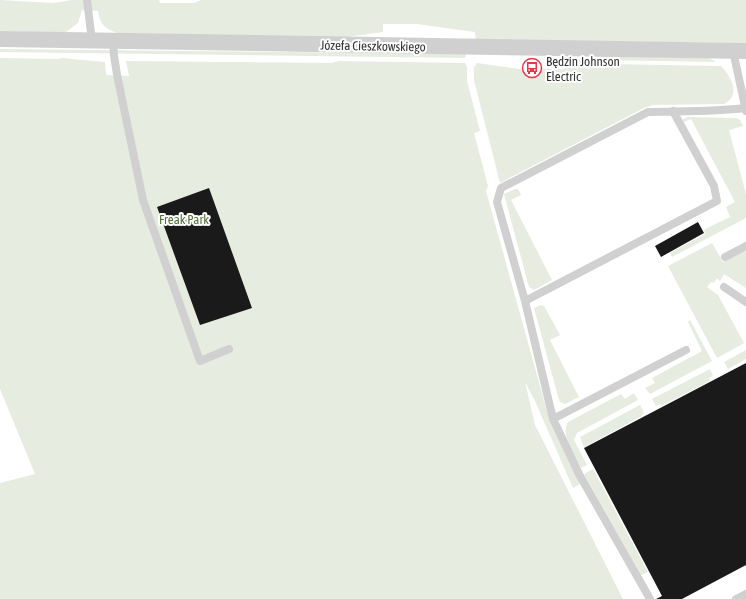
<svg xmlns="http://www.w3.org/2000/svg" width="746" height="599" font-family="'Asap Condensed',sans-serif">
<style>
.green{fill:#e6ecdf}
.building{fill:#1a1a1a}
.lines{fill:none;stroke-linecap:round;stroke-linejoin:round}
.lane{stroke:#d0d0d0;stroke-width:8}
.street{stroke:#d0d0d0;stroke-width:16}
.labels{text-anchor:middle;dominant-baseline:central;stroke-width:4;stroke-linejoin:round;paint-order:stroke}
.street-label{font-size:13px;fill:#333;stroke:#fff}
.poi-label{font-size:13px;fill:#333;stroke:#fff;text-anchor:start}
.park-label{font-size:13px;fill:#56703f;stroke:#fff}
</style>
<rect width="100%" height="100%" fill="#fff"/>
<!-- green -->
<path class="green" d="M0,0L53,3L72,0H159L160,3H194L201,0H746V43L476,40L475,32L417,24H383V32L339,38L117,33C105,28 100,25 98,11L82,10L78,23L66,32L56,33L0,31Z
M0,49L466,54L465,58L0,52Z
M602,56L709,58L716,62L599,60L562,64H559L558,62Z
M0,58L58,59L62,58L105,62L106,75L129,76L126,61L332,63L339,61L465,63L467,67V81L480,131L474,133L488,186L486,191L550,422L580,484L573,488L535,401L525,382L535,425L623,599H0V483L35,474L0,389Z
M477,63L519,69H560L604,64L721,66C732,77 741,96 724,104L653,105L644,108L500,183L474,80V67Z
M688,117L736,118L740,120L743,126L729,130L746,194V218L672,257L670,253L705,234L704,230L707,228L730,217L726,207L735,202L691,119L682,123L683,119Z
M515,189H518L521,195L511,200L552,280L534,290L529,287L504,194Z
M712,243L723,262L746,250V288L724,274L720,281L717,278L714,283L711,282L707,287L718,295L744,343L717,358L668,266Z
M541,305L544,306L560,335L550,340L579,397L565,404L560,402L559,400L534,308Z
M690,320L712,361L650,394L645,388L655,383L652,378L702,351L688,322Z
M746,350V359L728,369L724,362Z
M710,369L713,376L709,378L710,381L661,406L660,404L656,406L652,399Z
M634,393L638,400L577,433L574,440L587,465L581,468C575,455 560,435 568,422L621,394L625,399Z
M640,405L644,413L642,414V416L584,447L580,437Z
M593,469L648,572L641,575L584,474Z"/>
<!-- building -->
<path class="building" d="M209,188L252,308L200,325L157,207Z
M698,222L704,233L661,257L655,246Z
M746,363V565L682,599H656L662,596L584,448Z"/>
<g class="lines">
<!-- lane -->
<path class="lane" d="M87,0L92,41
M113,41L114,55L117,75L143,200L200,361L229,349
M733,51L746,111
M673,111L714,186L717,201L525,301L497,202L501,188L648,112C681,111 713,112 745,108
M725,257L746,246
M724,287L746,302
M525,301L553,419L686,350
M553,419L579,474L650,599
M736,599L746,594"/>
<!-- street -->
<path class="street" d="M0,39L746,51"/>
</g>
<!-- icons -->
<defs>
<symbol id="bus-ring" viewBox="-11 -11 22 22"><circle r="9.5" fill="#fff" stroke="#e63946" stroke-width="1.5"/><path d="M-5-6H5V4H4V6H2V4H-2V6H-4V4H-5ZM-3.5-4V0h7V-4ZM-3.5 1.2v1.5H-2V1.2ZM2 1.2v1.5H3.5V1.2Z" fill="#e63946"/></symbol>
</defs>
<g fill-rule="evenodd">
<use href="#bus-ring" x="521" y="57" width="22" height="22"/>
</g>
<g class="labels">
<!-- street labels -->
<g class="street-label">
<text transform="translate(373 46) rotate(1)">Józefa Cieszkowskiego</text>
</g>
<!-- poi labels -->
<g class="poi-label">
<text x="546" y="61">Będzin Johnson<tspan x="546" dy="15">Electric</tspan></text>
</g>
<!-- park labels -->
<g class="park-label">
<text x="184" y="219">Freak Park</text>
</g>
</g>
</svg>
